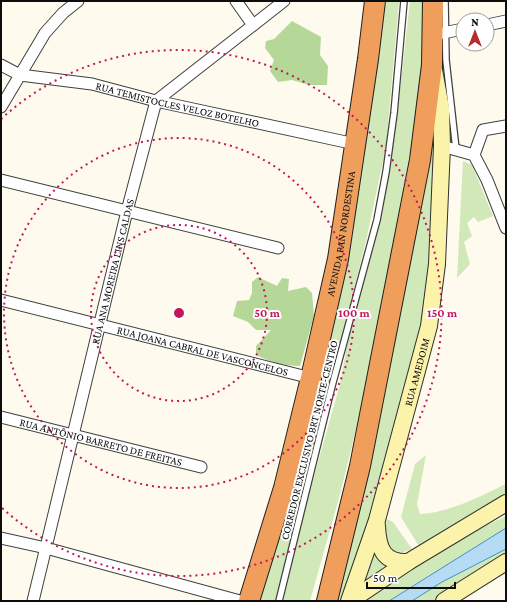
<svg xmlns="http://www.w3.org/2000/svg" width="507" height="602" font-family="'Crimson Pro',serif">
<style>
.green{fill:#d1e8b9}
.forest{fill:#b5d899}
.water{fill:#b5dcf4;stroke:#3e92c9}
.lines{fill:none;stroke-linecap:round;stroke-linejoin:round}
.lane-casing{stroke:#404040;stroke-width:8}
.street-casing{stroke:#404040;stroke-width:13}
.secondary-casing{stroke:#2f2f2f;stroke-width:18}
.highway-casing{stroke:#1e1e1e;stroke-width:22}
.lane{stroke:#fff;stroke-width:5.5}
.street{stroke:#fff;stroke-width:11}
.secondary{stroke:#fcf3ab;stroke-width:16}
.highway{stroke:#ef9e5b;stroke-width:20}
.ring{fill:none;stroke:#c2185b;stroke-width:2;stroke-dasharray:2 4}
.labels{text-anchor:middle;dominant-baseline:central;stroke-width:4;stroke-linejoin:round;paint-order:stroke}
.street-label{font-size:11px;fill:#0d0d0d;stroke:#fff}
.centre{fill:#c2185b;stroke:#fff;stroke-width:2}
.ring-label{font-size:12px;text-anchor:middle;font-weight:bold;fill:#c2185b;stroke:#fff;stroke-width:4;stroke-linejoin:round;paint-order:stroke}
</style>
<rect width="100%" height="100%" fill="#fefbee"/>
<!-- green -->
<path class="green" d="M379,1H399L386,147L366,241L275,601H254L273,542Z
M410,1H427L422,90L378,341L339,498L310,601H283L309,494L340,384L349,334L382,216L395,135Z
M436,87L428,323L346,601H329Z
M463,161L472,165L493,216L478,222L474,217L467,223L472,236L464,242L470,264L457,278Z
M426,455L417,504L420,514C448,513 481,496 506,484V495L419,546L401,517L415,464Z
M506,516V553L434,601H364C410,570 456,539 506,516Z
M387,519L393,522L412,549L392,556L382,532Z
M375,533L400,565L353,596Z"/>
<!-- forest -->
<path class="forest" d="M292,21L321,37L320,55L328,66L327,85H309L292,80L278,82L270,71L274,60L265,48L266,41L274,39Z
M258,277L277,286L282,278L289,279L288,291L306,287L312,293L314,316L300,366C283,366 271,362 256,355V346L271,330H256L248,322L233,316L237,301L249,300L252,293V282Z"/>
<!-- water -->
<path class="water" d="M506,528V549L442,582L412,601H389Z"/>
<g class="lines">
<defs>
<path id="lane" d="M445,1L446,60L456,149
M279,601L332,386L377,220L386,172L394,113L404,1"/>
<g id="street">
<path d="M236,1L253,25"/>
<path d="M487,25L506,21"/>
<path d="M433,35L463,29"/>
<path id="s1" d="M1,65L20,75L92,84L156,101L355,144"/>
<path d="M1,107L45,33L63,13L78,1"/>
<path d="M442,146L474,155L487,180L506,228"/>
<path d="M474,155L483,130L506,126"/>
<path d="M1,180L278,248"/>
<path id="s2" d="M1,300L311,378"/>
<path id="s3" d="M1,417L201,467"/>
<path d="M1,538L46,548L240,601"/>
<path id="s4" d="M33,601L127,211L156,101L284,1"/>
</g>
<g id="secondary">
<path d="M377,526C378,548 383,563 408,562"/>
<path id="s5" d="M349,601L377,520L429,326L437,264L442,146L441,108L434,70"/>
<path d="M350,601L408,562L506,503"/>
<path d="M444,601L506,562"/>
</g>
<g id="highway">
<path id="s6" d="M249,601L284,488L311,378L338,259L368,59L375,1"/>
<path d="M327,601L360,466L420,160L432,65L433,1"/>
</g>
</defs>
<!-- lane casing -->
<use href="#lane" class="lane-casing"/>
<!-- street casing -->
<use href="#street" class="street-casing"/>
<!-- secondary casing -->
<use href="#secondary" class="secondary-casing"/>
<!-- highway casing -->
<use href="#highway" class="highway-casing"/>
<!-- lane -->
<use href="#lane" class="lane"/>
<!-- street -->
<use href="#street" class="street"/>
<!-- secondary -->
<use href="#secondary" class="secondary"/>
<!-- highway -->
<use href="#highway" class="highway"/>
</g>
<!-- distance rings -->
<g class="ring">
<circle cx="179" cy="313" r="88"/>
<circle cx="179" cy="313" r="175"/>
<path d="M1 119A263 263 0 1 1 1 507"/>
</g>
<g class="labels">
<!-- street labels -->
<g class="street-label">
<text stroke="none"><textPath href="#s1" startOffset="182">RUA TEMISTOCLES VELOZ BOTELHO</textPath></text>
<text stroke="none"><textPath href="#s6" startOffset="379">AVENIDA PAN NORDESTINA</textPath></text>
<text stroke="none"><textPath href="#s4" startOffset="339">RUA ANA MOREIRA LINS CALDAS</textPath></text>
<text stroke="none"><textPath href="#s2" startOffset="208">RUA JOANA CABRAL DE VASCONCELOS</textPath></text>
<text stroke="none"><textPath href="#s5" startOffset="239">RUA AMEDOIM</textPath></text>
<text transform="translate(309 440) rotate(-76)">CORREDOR EXCLUSIVO BRT NORTE-CENTRO</text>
<text stroke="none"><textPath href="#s3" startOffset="103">RUA ANTÔNIO BARRETO DE FREITAS</textPath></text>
</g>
</g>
<circle cx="179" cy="313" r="6" class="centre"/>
<g class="ring-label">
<text x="267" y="317">50 m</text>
<text x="354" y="317">100 m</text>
<text x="442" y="317">150 m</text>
</g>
<!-- border -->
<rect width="507" height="602" fill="none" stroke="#0d0d0d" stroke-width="4"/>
<!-- north arrow -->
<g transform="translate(475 32)"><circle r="19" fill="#ffffff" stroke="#9e9e9e"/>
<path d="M0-3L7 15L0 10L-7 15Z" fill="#b92a31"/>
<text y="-6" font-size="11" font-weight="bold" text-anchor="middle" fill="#0d0d0d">N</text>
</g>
<!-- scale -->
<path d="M367 582v6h88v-6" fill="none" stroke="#0d0d0d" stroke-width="2"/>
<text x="373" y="582" font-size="12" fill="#0d0d0d" stroke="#ffffff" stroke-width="3" paint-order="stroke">50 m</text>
</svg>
